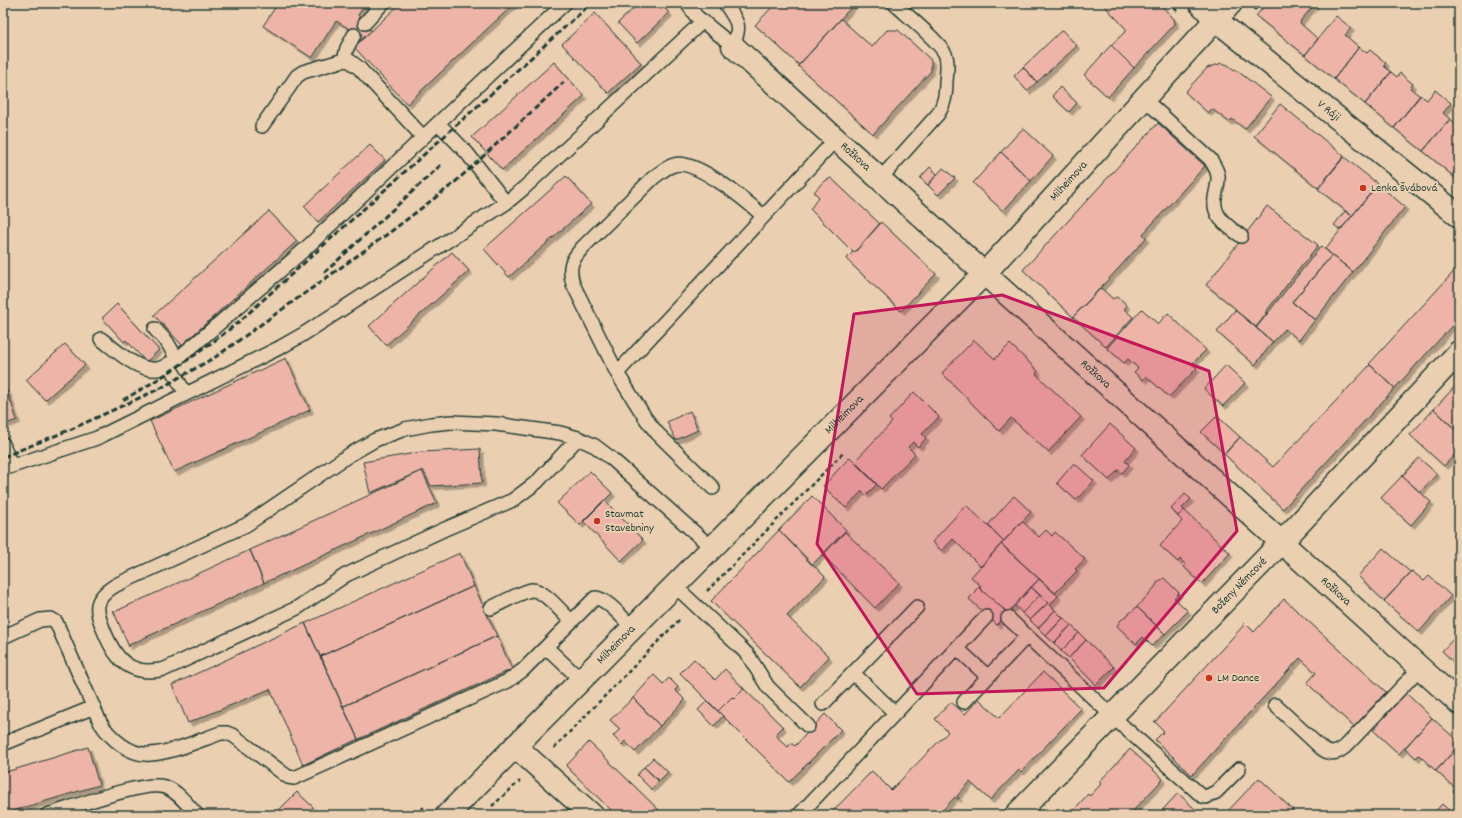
<svg xmlns="http://www.w3.org/2000/svg" width="1462" height="818" font-family="Dekko,sans-serif">
<style>
.building{fill:#eeb4a8;stroke:#1f3d34;filter:url(#shadow)}
.lines{fill:none;stroke-linecap:round;stroke-linejoin:round}
.lane-casing{stroke:#1f3d34;stroke-width:16}
.street-casing{stroke:#1f3d34;stroke-width:25}
.path{stroke:#1f3d34;stroke-width:2.5;stroke-dasharray:4 3;stroke-linecap:butt}
.lane{stroke:#ead0b1;stroke-width:13}
.street{stroke:#ead0b1;stroke-width:22}
.rail{stroke:#1f3d34;stroke-width:3;stroke-dasharray:6 3;stroke-linecap:butt}
.marked{fill:#c2185b;fill-opacity:0.2;stroke:#c2185b;stroke-width:3;stroke-linejoin:round}
.poi-dot{fill:#c8321e;stroke:#ead0b1;stroke-width:1.5}
.labels{text-anchor:middle;dominant-baseline:central;stroke-width:4;stroke-linejoin:round;paint-order:stroke}
.street-label{font-size:12px;fill:#1f3d34;stroke:#ead0b1}
.poi-label{font-size:12px;fill:#1f3d34;stroke:#ead0b1;text-anchor:start}
</style>
<defs>
<filter id="shadow"><feDropShadow dx="3.5" dy="3.5" stdDeviation="0" flood-color="#0004"/></filter>
</defs>
<rect width="100%" height="100%" fill="#ead0b1"/>
<filter id="ink" filterUnits="userSpaceOnUse"><feTurbulence type="fractalNoise" baseFrequency=".025" numOctaves="2"/><feDisplacementMap in="SourceGraphic" scale="8" xChannelSelector="R" yChannelSelector="G"/><feConvolveMatrix kernelMatrix="1 2 1 2 8 2 1 2 1" color-interpolation-filters="sRGB"/></filter>
<g filter="url(#ink)">
<!-- building -->
<path class="building" d="M278,3H366L358,15L371,31L360,41L348,28L336,21L312,58L263,26Z
M401,3H515L407,104L354,47Z
M639,3H660L669,13L637,43L618,23Z
M776,3H855L799,65L755,25Z
M1102,3H1159L1174,19L1175,24L1134,68L1111,45L1127,30Z
M1267,3H1316L1301,20L1300,23L1318,39L1305,55L1256,16Z
M1452,3H1459V10Z
M595,13L641,63L608,93L562,44Z
M1336,16L1351,28L1345,35L1359,47L1334,79L1305,55Z
M841,19L872,47L887,30H898L931,60V71L873,134L798,66Z
M1062,30L1077,46L1037,82L1023,67Z
M1111,45L1134,68L1108,97L1084,75Z
M1359,47L1367,53L1370,50L1386,63L1384,66L1391,72L1365,104L1334,79Z
M554,62L584,96L502,170L472,137Z
M1222,63L1228,65L1234,70L1235,69L1271,97L1245,129L1232,119L1229,122L1212,109L1208,113L1185,92L1207,68Z
M1023,67L1037,82L1027,91L1014,76Z
M1391,72L1397,77L1400,73L1413,84L1410,88L1420,96L1394,128L1365,104Z
M1060,87L1077,103L1069,112L1052,96Z
M1435,90L1451,103L1443,113L1450,119L1423,151L1394,128L1420,95L1427,100Z
M1280,104L1344,156L1318,188L1254,136Z
M1450,119L1456,124L1459,121V167L1452,175L1423,151Z
M1158,123L1205,166L1143,234L1146,238L1118,269L1073,317L1023,270Z
M1023,128L1053,156L1031,181L1001,152Z
M370,145L385,160L318,222L304,206Z
M1001,152L1031,181L1003,211L973,183Z
M1344,157L1378,184L1352,216L1318,189Z
M930,167L937,174L928,185L920,178Z
M1459,167V180L1452,175Z
M943,168L955,178L938,195L928,185Z
M566,176L591,204L509,277L484,249Z
M831,178L880,224L854,253L810,209L819,197L814,192L823,182Z
M1378,184L1405,207L1353,272L1325,249Z
M1267,206L1318,245L1265,313H1267L1256,327L1235,310L1236,309L1206,285Z
M269,211L297,241L182,345L154,315Z
M1345,211L1352,216L1340,230L1334,225Z
M881,222L936,274L901,311L846,259L853,252L854,253Z
M1321,246L1332,255L1292,302L1315,320L1299,340L1285,329L1273,342L1256,328Z
M452,252L469,271L386,345L369,326Z
M1332,255L1353,272L1315,320L1292,302Z
M1459,266V318L1395,388L1369,364Z
M1101,288L1113,299L1116,297L1122,300L1127,306L1124,309L1133,317L1106,347L1073,317Z
M117,304L159,350L146,362L126,340L124,342L102,318Z
M1142,309L1158,324L1168,313L1206,350L1192,364L1197,368L1169,397L1146,376L1143,380L1134,372L1138,368L1128,359L1124,363L1107,348Z
M1235,310L1273,342L1255,365L1217,332Z
M974,340L995,359L1010,344L1038,371L1036,374L1081,417L1048,452L1011,418L999,431L942,373Z
M65,344L85,365L45,400L26,380Z
M286,358L310,410L174,472L150,421Z
M1226,365L1245,383L1223,406L1204,389Z
M1370,365L1395,388L1283,509L1224,454L1240,437L1273,467Z
M1459,382V433L1434,409Z
M7,390L17,420L3,425V391Z
M914,392L939,417L922,434L926,438L918,447L913,442L908,447L915,454L881,489L854,462L892,422L889,419Z
M1434,409L1459,433V440L1453,448L1457,452L1444,466L1410,435Z
M690,411L698,430L676,440L667,422Z
M1217,416L1240,437L1225,454L1201,432Z
M1110,424L1136,448L1125,461L1129,465L1122,473L1118,470L1109,480L1082,455Z
M480,449L482,483L431,486L423,470L370,493L363,462L421,452Z
M850,457L877,484L866,495L862,491L846,508L823,486Z
M1419,458L1437,474L1420,492L1402,476Z
M1074,463L1094,481L1076,500L1057,483Z
M422,471L437,503L284,574L285,575L283,574L264,583L250,550L268,542V540L269,541Z
M590,471L612,493L580,525L557,503Z
M1402,476L1431,502L1411,525L1381,498Z
M1185,494L1191,499L1182,508L1184,510L1178,516L1171,509Z
M812,496L846,530L812,565L779,530Z
M1014,496L1031,512L1004,541L988,525Z
M604,500L643,540L621,561L583,521Z
M966,505L1004,541L981,567L953,539L942,551L932,542Z
M1171,509L1178,516L1184,510L1230,553L1202,584L1184,567L1186,565L1180,559L1178,562L1160,546L1182,521Z
M1022,521L1039,537L1046,530L1052,536L1055,532L1085,559L1075,569L1077,571L1055,593L1001,544Z
M779,530L825,577L787,616L829,657L800,687L711,601Z
M845,532L899,583L875,608L823,555Z
M1001,544L1039,579L1008,613L978,587L981,586L971,577Z
M1383,548L1410,572L1412,571L1384,601L1358,576Z
M250,550L264,583L129,645V647L113,610L114,612Z
M460,553L474,586L321,656L322,659H321L305,623H306Z
M1412,571L1424,581L1429,576L1451,596L1419,632L1384,601Z
M1164,578L1179,593L1174,598L1188,611L1165,634L1137,607L1155,587L1158,582Z
M1039,579L1058,596L1050,605L1031,587Z
M474,586L497,636L344,706L342,705L321,656Z
M978,587L1008,613L997,625L969,599Z
M1031,587L1040,595L1022,613L1015,605Z
M1040,595L1048,603L1030,620L1022,613Z
M1284,599L1386,692L1354,727L1307,683L1316,673L1300,658L1192,775L1155,740L1164,731L1154,721H1156L1244,625L1243,624L1245,623L1254,632Z
M1048,603L1055,610L1038,628L1030,620Z
M1137,607L1165,634L1152,646L1143,637L1136,644L1117,626L1120,621Z
M1055,610L1063,618L1046,636L1038,628Z
M1063,618L1071,625L1054,643L1046,636Z
M305,623L358,739L303,765L270,689L188,723L172,685Z
M1071,625L1079,633L1061,651L1054,643Z
M1079,633L1086,640L1069,658L1061,651Z
M1459,633V655L1453,661L1442,651Z
M497,636L512,669L359,739V741L342,705L344,706Z
M1086,640L1114,667L1096,685L1069,658Z
M1459,655V669L1452,662Z
M694,659L715,680L725,669L744,689L734,699L732,697L718,711L680,673Z
M1043,672L1081,709L1021,772L1019,770L990,800L970,782L957,796L959,798L958,799L955,797L942,811L944,813L943,814L941,812L938,815H829L872,771L891,790L948,732L935,719L951,702L965,714L979,699L999,718Z
M654,675L663,684L669,678L678,687L675,690L685,700L660,726L633,698Z
M744,689L783,727L775,735L788,747L791,743L795,746L825,714L841,730L789,782L718,711L732,697L734,699Z
M1406,693L1432,718L1399,754L1373,730Z
M633,698L660,726L635,752L625,741L622,745L613,736L620,729L610,720Z
M707,701L723,716L714,726L698,710Z
M1432,718L1459,742V745L1436,771L1419,755L1416,758L1405,748Z
M589,742L664,815H616L566,766Z
M1459,745V797L1453,791L1455,788L1436,771Z
M88,747L99,785L3,814V773Z
M1130,749L1163,779L1132,812L1131,810L1126,815H1069L1088,794L1090,796L1101,784L1099,782Z
M653,758L668,772L659,781L644,767Z
M644,767L659,781L651,789L637,775Z
M1259,778L1293,810L1289,815H1224Z
M297,792L313,807L305,815H274Z
M1178,793L1201,815H1158Z
M1442,804L1454,815H1432Z"/>
<g class="lines">
<defs>
<path id="lane" d="M687,3L696,16L733,46C742,24 737,22 725,3
M365,23L383,3
M344,60L347,48L354,35
M1144,99L1210,159C1213,164 1217,169 1218,176C1219,190 1210,201 1218,215C1223,224 1233,230 1241,236
M438,123L467,153L506,203
M262,126L297,76L303,72L344,60L350,61L359,68L423,137
M880,179L938,114C945,103 946,93 946,81C947,73 948,64 946,56C942,43 905,14 894,3
M763,216C748,202 695,158 674,165C666,167 660,173 653,178L582,248C571,261 568,267 573,284L617,373L836,139
M155,329L167,342L177,359L201,339L304,250L565,3
M101,339C116,350 141,375 161,368C166,366 172,362 177,359
M168,364L186,394
M617,373L646,419L657,433L713,488
M578,438L560,433L496,424L451,422L431,424L405,429L375,440L349,455L246,525L116,585C93,599 95,609 104,631C116,661 131,677 165,669L297,608L346,575L445,529L513,500L537,482L578,438L595,446L612,459L712,548
M3,444L11,466
M3,469L97,438L281,347L302,335L506,203L524,188L703,21
M675,586L740,647L748,655L768,687L808,726
M491,608C501,603 523,591 532,590C545,590 562,613 571,621
M1008,618L1125,728L1202,796L1206,797L1216,792L1239,769
M3,637L40,620L51,619L56,622L100,722C110,738 130,756 150,754C172,753 200,740 221,733H227L234,736L288,777L294,778L301,775L508,681L523,670L595,598C607,598 624,620 633,628
M546,647L581,680
M957,648L988,677
M853,673L895,713
M964,702L1027,636
M823,704L917,607
M1275,705L1321,748C1331,756 1338,753 1346,746L1420,668
M3,744L94,707
M47,815C71,808 144,780 165,787C178,791 188,806 197,815
M799,815L986,617"/>
<g id="street">
<path id="s1" d="M1200,3L1216,20L1459,216"/>
<path id="s2" d="M733,46L1459,703"/>
<path d="M515,746L592,815"/>
<path id="s3" d="M447,815L985,273L1231,3"/>
<path id="s4" d="M1016,815L1282,542L1459,352"/>
</g>
</defs>
<!-- lane casing -->
<use href="#lane" class="lane-casing"/>
<!-- street casing -->
<use href="#street" class="street-casing"/>
<!-- path -->
<path class="path" d="M1170,3L1177,11
M1254,10L1261,3
M707,591L844,452
M554,748L681,618
M492,806L520,781
M416,815L424,807"/>
<!-- lane -->
<use href="#lane" class="lane"/>
<!-- street -->
<use href="#street" class="street"/>
<!-- rail -->
<path class="rail" d="M324,273L442,164
M123,400C165,376 205,350 242,319L586,8
M3,457L74,428L161,388L217,356L389,233L453,184L564,82"/>
</g>
</g>
<!-- marked area -->
<path class="marked" d="M1002,295L1209,371L1237,531L1104,688L917,694L817,544L854,314Z"/>
<!-- markers -->
<g class="poi-dot">
<circle cx="1363" cy="188" r="4"/>
<circle cx="597" cy="521" r="4"/>
<circle cx="1209" cy="678" r="4"/>
</g>
<g class="labels">
<!-- street labels -->
<g class="street-label">
<text stroke="none"><textPath href="#s1" startOffset="168">V Ráji</textPath></text>
<text stroke="none"><textPath href="#s2" startOffset="165">Rožkova</textPath></text>
<text stroke="none"><textPath href="#s3" startOffset="888">Milheimova</textPath></text>
<text stroke="none"><textPath href="#s2" startOffset="489">Rožkova</textPath></text>
<text stroke="none"><textPath href="#s3" startOffset="564">Milheimova</textPath></text>
<text stroke="none"><textPath href="#s4" startOffset="320">Boženy Němcové</textPath></text>
<text stroke="none"><textPath href="#s2" startOffset="813">Rožkova</textPath></text>
<text stroke="none"><textPath href="#s3" startOffset="240">Milheimova</textPath></text>
</g>
<!-- poi labels -->
<g class="poi-label">
<text x="1371" y="188">Lenka Švábová</text>
<text x="605" y="514">Stavmat<tspan x="605" dy="14">Stavebniny</tspan></text>
<text x="1217" y="678">LM Dance</text>
</g>
</g>
<!-- margin -->
<rect width="1462" height="818" fill="none" stroke="#ead0b1" stroke-width="16"/>
<rect x="8" y="8" width="1446" height="802" fill="none" stroke="#1f3d34" stroke-width="1.5" filter="url(#ink)"/>
</svg>
